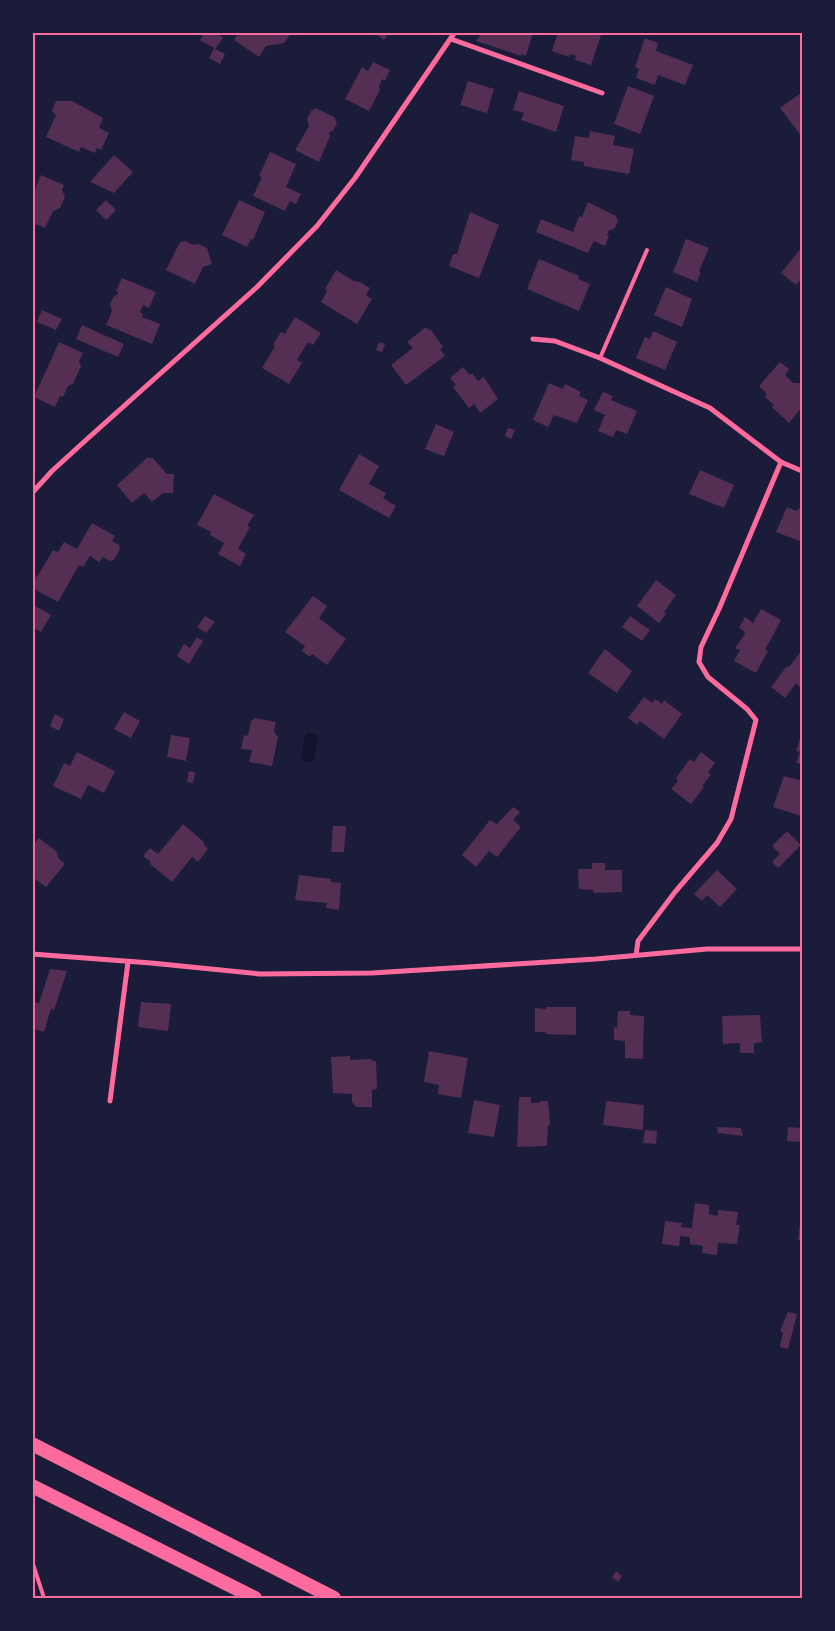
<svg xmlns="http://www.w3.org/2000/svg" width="835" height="1631" font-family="Ubuntu,sans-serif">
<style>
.water{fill:#12122b}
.building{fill:#542f53}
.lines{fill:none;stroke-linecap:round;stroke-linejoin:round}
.service{stroke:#ff6b9d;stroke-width:4}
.minor{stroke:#ff6b9d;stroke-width:5}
.trunk{stroke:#ff6b9d;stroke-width:14}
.neatline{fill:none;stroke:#ff6b9d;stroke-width:2}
</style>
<rect width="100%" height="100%" fill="#1b1b3a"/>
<!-- water -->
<path class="water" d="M308,733L317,735L318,738L314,760L311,762L304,761L301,758L305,736Z"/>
<!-- building -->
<path class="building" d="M205,32H211L214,35L216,33L223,38L215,49L225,54L220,64L209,58L214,48L200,40Z
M239,32H292L284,43L266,46L259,57L234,40Z
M374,32H389L384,40Z
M482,32H533L526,56L521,54V56L476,41Z
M558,32H593L601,35L591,65L575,60L576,56L570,54L569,57L552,51Z
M645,38L658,43L656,51L693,65L685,85L658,75L655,85L636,78L639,69L635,67Z
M373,62L390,70L385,81L382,79L379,86L380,90L369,111L345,99L362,67L368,71Z
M468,81L494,89L487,113L460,105Z
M628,86L654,96L640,134L614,124Z
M519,91L564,106L556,132L521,120L524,113L513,110Z
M801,93L802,96V137L780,108Z
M56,101H72L103,118L99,128L109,133L101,150L97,148L95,153L81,147L79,152L46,137L56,115L52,111Z
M316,108L336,118L335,119L337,123L333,131L329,132L330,136L319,162L295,150L309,126L307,119L311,111Z
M590,131L615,136L613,145L634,149L629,174L584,166V162L571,160L575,136L589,138Z
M270,152L296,164L286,187L301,194L296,204L290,201L285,211L253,196L262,177L259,176Z
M114,155L133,172L114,193L90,182Z
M41,175L64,185L62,190L65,197L60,208L53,211L45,228L36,224L32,231V189H35Z
M106,200L116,210L106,220L96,210Z
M239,200L265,212L253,240L251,239L247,247L222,235Z
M588,202L616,216L618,221L614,229L609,230L607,235L609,236L605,246L594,241L588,253L536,232L541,219L573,232L579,216L582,217Z
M470,212L499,225L479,278L449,266L453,254H457Z
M686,239L709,248L699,271L701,272L697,282L673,272Z
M185,241L193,245L198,244L207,248L212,264L203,267L195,284L166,270L180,242Z
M802,247V278L796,285L781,273Z
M539,259L579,276L578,279L590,284L579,311L527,289Z
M336,270L354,281L360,282L370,288L366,295L372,299L357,324L321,302L327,291L325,289Z
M122,278L156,292L149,308L143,305L140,312L143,314L142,317L160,324L152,344L106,325L112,311L110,304L114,296L118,294V292L116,291Z
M666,287L692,299L682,327L654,315Z
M42,310L62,319L56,330L37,322Z
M295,317L321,333L313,345L308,342L297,360L302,363L289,384L262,368L275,346L273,345L281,332L285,334Z
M82,325L124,344L118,357L76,339Z
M426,327L429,330H431L443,347L440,349L445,356L406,385L391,365L413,348L407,342Z
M653,331L677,342L665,370L636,358L645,337L650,339Z
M59,342L83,353L79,361L81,366L73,384L68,386L63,397L60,396L55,407L34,397Z
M379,342L385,344L382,352L376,350Z
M780,362L789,369L785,375L793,383H799L802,386V407L789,423L772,407L774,405L765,397L767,394L759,386Z
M463,367L470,375L472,373L478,381L484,377L498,399L480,413L474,404L469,408L453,387L456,385L450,378Z
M549,383L563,389L565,384L581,392L579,396L588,400L577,423L554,415L548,427L533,420Z
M603,392L613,396L611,400L637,411L627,434L616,430L613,437L598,431L605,415L594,410Z
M436,424L454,432L444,456L425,449Z
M508,428L515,430L511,439L505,436Z
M359,454L379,466L369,484L386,493L383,498L396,506L389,518L339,490Z
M148,457L150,459L152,457L167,474H174L173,493H163L152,502L144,493L132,503L117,485Z
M700,470L734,485L724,508L689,494Z
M214,494L254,515L247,526L250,527L238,549L246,554L240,566L218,554L224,543L210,535L211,532L197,525Z
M787,507L797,511L799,508L802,509V542L776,532Z
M92,523L115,536L112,541L119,545L120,549L114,560L110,561L103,557L99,562L90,556L83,567L79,565L58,602L32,588V581L35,576L37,577L53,550L58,552L64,542L77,549Z
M656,580L676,595L664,612L666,614L659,623L637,606Z
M313,596L327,606L319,618L346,639L327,665L312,654L310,657L302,651L305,646L285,632Z
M32,604L51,615L41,632L32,627Z
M761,609L781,620L765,650L768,651L756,673L734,661L740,650L735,648L745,634L744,631L739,628L745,617L753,623Z
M205,616L215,622L206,633L197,627Z
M630,616L650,630L642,641L622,627Z
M197,637L203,641L189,664L177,656L184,644L190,648Z
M605,649L632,671L617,693L588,673Z
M802,650V690L796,683L785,698L771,687L787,666L789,667Z
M644,697L652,703L655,699L662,704L664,700L682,714L664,739L640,721L637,725L628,718Z
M124,712L140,721L131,738L114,729Z
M55,714L64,719L59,731L50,726Z
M255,718L276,722L274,732L278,737L272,766L249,762L252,750L241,749L244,735L248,736L251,721Z
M802,733V764L796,763L800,752L796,751Z
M171,735L190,738L186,761L167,757Z
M77,752L115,771L104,793L88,785L81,799L53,786L64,763L70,766Z
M701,752L715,763L708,772L711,775L702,786L704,787L691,804L671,789L678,781L676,778L690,759L694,762Z
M189,771L195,772L193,783L187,782Z
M784,776L802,781V808L801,816L773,807Z
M513,807L520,812L513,820L521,827L497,857L489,851L476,867L462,855L490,820L497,824Z
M183,824L204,842V845L208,849L198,862L192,857L172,882L150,864L151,862L143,856L150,848L158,854Z
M333,826H346L344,852H331Z
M787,831L801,845L778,868L772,862L780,854L772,846Z
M39,838L57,852L58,858L65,864L46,887L32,877V846Z
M592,863H605V870H622V892L594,893L593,890L579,889L578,869H592Z
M717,870L737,889L720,907L707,895L702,901L694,894Z
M299,875L331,879V882L341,883L339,910L326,908L327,903L295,900Z
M50,969L67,971L54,1010L51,1009L44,1032L32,1028V1002L39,1003Z
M141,1002L171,1004L168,1031L138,1027Z
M546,1007H576V1035L546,1034V1032H535V1008L546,1009Z
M618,1011H630V1015L644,1016L643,1059L625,1058V1041L614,1040V1027L617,1028Z
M760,1015L762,1042L754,1043V1053H740V1043L723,1044L722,1016Z
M429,1051L468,1058L461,1098L438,1094L439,1085L424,1082Z
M350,1056V1060L371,1059L372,1061H376L377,1089L372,1090V1107H357L352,1102V1094L333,1093L331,1057Z
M519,1097H531V1103H540V1101H548L550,1125H548L547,1146L517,1147Z
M474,1100L500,1105L494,1137L468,1133Z
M606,1101L644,1105L643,1130L603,1125Z
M717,1127L741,1128L743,1136L718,1133Z
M788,1127L802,1128V1142L787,1141Z
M645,1130L657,1131L656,1144L643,1143Z
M695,1203L709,1205V1214L718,1216V1210L738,1212L736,1225H740L737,1244L718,1243L717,1255L702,1253L703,1246L690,1244V1237L680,1236L679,1246L662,1244L665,1221L682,1223L681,1227L692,1228Z
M801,1214H802V1241L798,1240Z
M788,1312L797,1314L788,1349L780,1347L783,1332L780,1331Z
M616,1571L622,1576L618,1582L612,1577Z"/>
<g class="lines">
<!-- service -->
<path class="service" d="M600,358L647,250
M32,1561L44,1598"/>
<!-- minor -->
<path class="minor" d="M451,39L602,93
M533,339L555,341L600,358L710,408L781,462L802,471
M32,493L52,471L86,440L257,287L317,226L355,178L455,32
M32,954L151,963L260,974L372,973L596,959L707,949H802
M636,955L638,941L675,892L717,843L731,819L756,720L747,709L708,677L699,662L701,647L719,609L781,462
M110,1101L128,962"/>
<!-- trunk -->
<path class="trunk" d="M32,1444L334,1598
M32,1486L255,1598"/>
</g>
<!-- border -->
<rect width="835" height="1631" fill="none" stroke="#1b1b3a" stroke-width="68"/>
<rect x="34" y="34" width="767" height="1563" class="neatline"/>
</svg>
